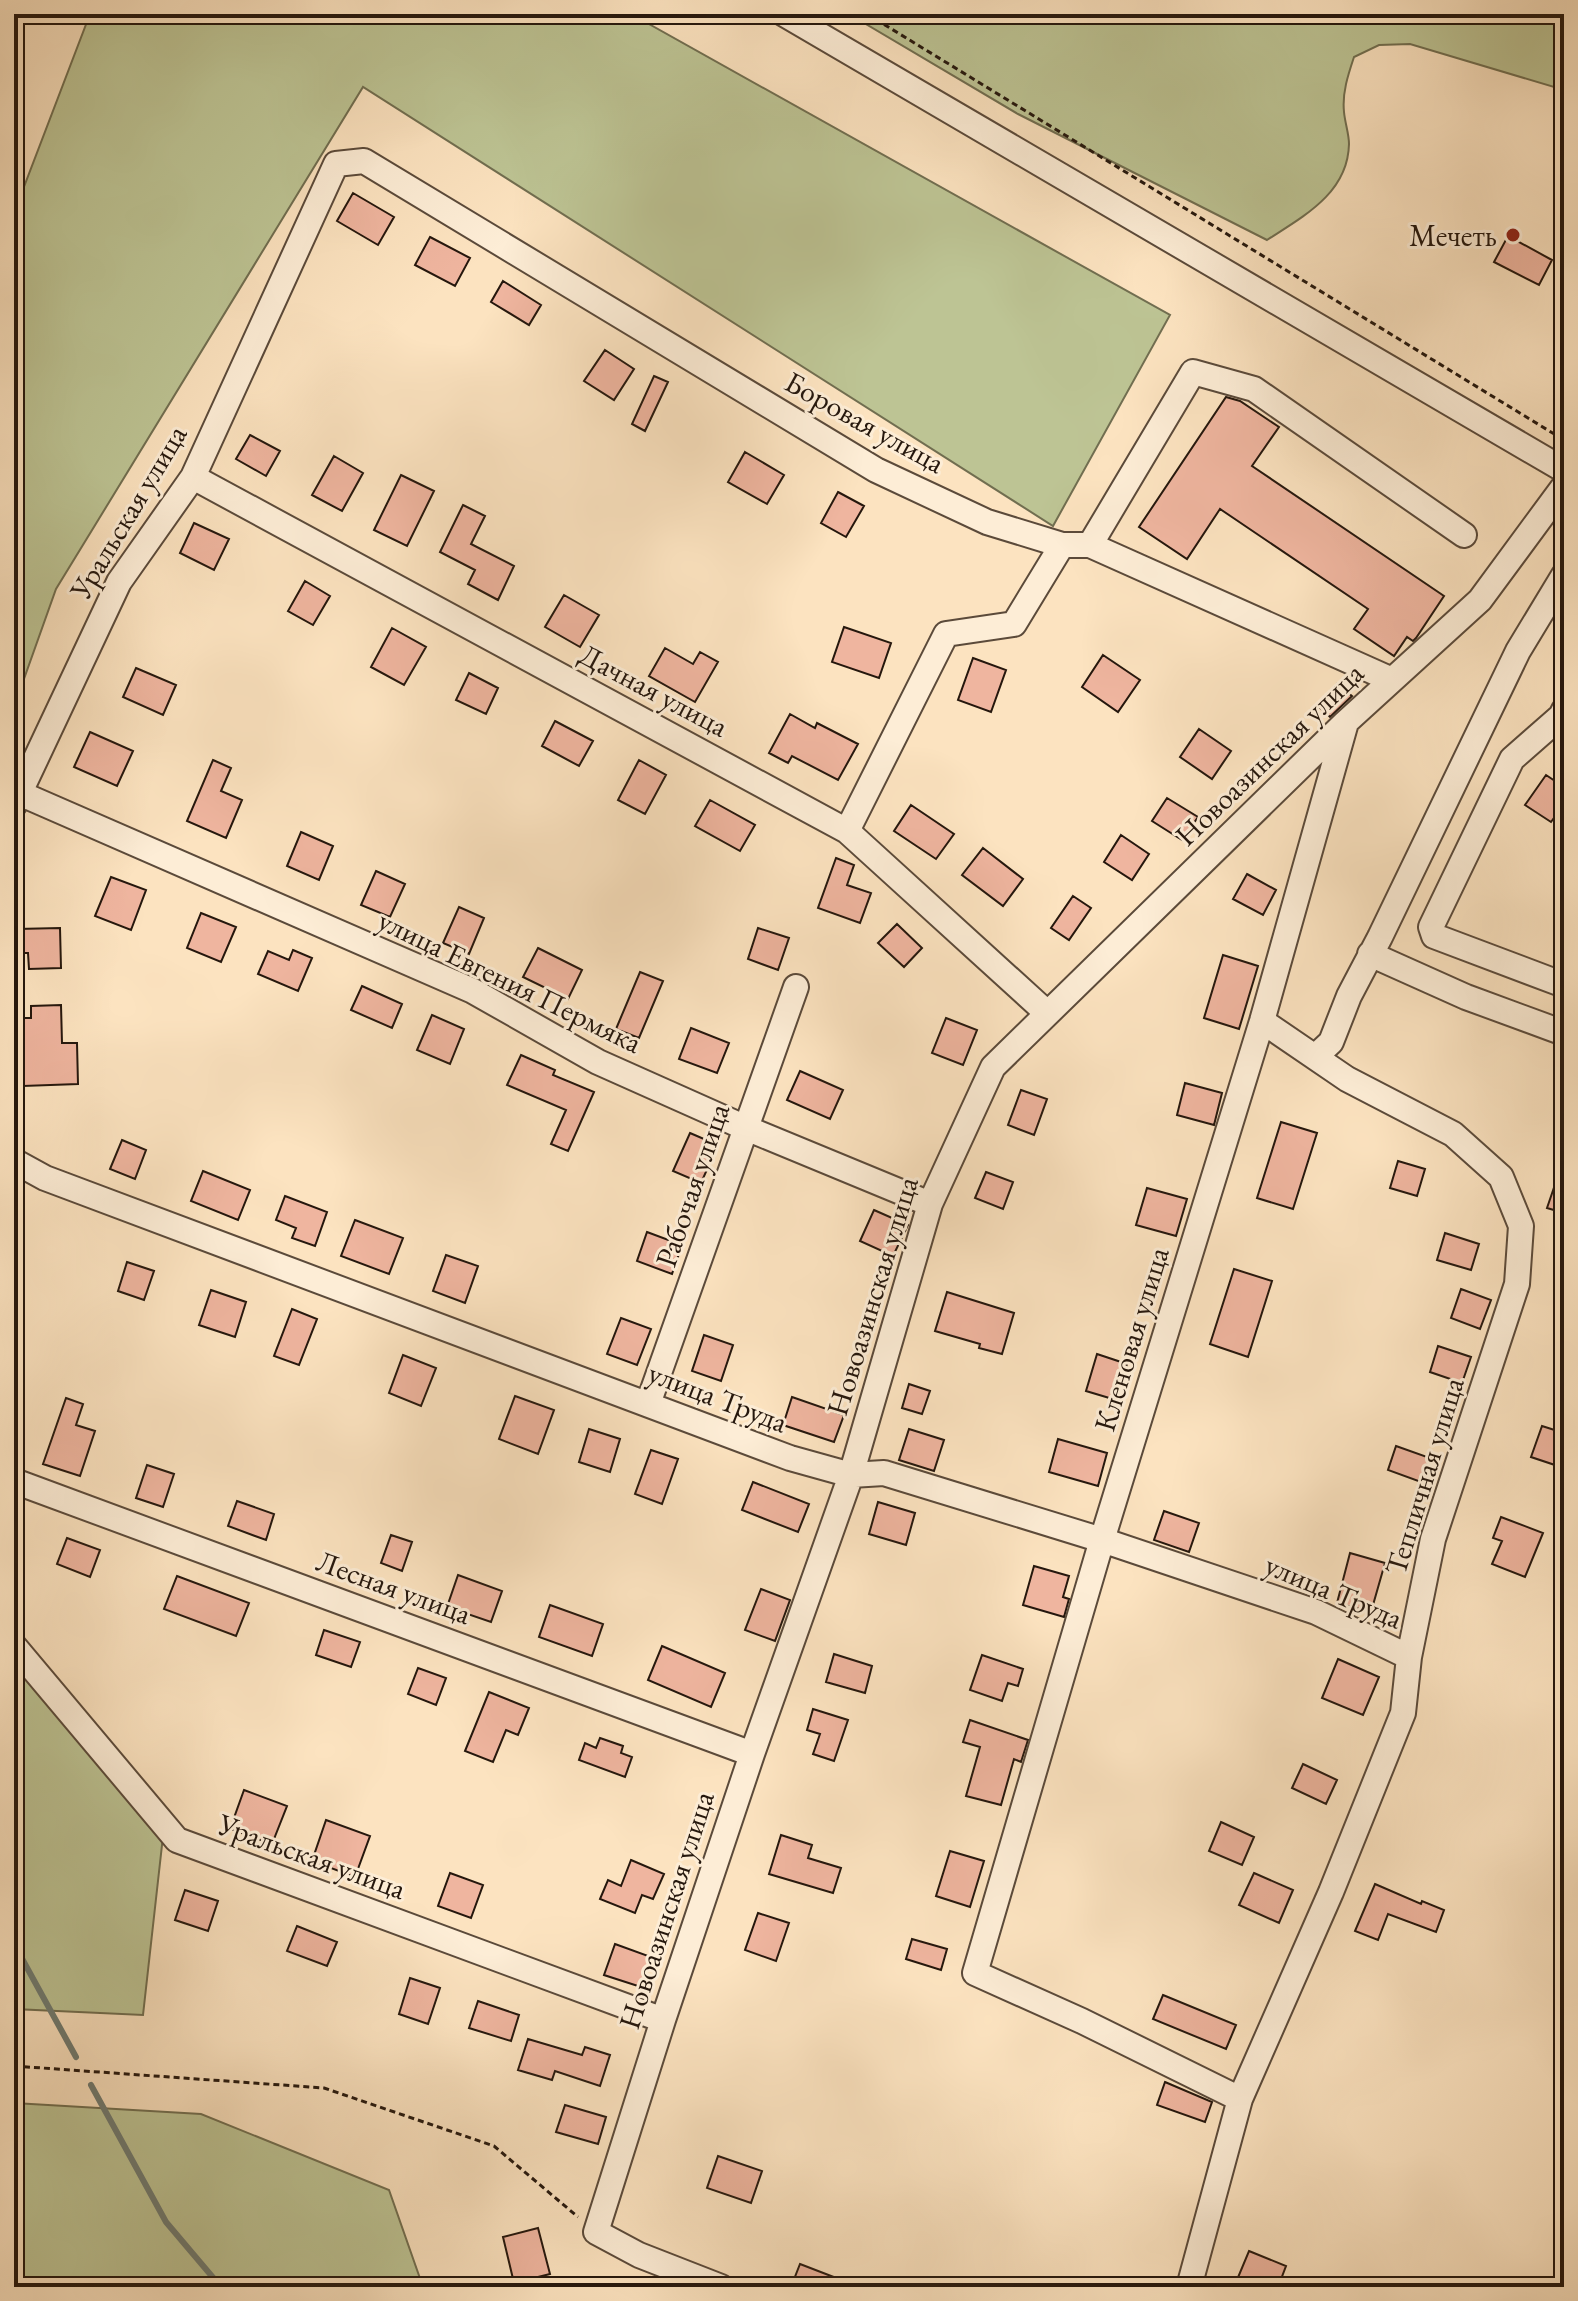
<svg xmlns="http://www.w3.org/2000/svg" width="1578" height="2301" font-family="'EB Garamond',serif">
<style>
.green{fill:#bdc494;stroke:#716e50;stroke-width:2}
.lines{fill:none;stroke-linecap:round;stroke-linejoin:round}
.stream{stroke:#6f7b72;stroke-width:6}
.building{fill:#efb59f;stroke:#25170d;stroke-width:2}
.minor-casing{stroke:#5b4a3a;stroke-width:28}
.path{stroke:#25170d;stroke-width:3;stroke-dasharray:6 4;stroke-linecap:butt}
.minor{stroke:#fdedd6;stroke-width:24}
.poi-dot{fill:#8f2418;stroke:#fdedd6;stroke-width:3}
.labels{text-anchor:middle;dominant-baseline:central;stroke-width:6;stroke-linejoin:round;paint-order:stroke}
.poi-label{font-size:30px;fill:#25170d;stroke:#fdedd6;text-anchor:end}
.street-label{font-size:30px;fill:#25170d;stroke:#fdedd6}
</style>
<rect width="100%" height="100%" fill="#fce3c0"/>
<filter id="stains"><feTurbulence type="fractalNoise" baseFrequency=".0025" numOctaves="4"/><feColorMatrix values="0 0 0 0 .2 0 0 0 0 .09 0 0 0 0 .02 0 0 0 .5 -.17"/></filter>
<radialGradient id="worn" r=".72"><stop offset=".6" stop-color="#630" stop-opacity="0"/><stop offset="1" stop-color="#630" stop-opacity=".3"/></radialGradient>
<!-- green -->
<path class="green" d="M90,14H631L1170,315L1053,526L363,87L56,589L14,707V213Z
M849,14H1564V90L1410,44L1379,45L1354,57C1348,75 1342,93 1344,112C1345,123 1349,134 1349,144C1348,193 1304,216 1267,240L1018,114Z
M14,1662L163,1836L143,2015L14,2009Z
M14,2103L201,2114L389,2190L423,2287H14Z"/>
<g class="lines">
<!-- stream -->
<path class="stream" d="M14,1944L76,2057
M91,2085L166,2222L221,2287"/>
</g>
<!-- building -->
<path class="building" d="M353,193L394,217L378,245L337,221Z
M1508,236L1552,260L1539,285L1494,262Z
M430,237L470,258L455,286L415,265Z
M503,281L541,305L529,325L491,302Z
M605,350L634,369L614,400L584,381Z
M654,376L668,382L645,431L632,424Z
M1226,397L1240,401L1279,427L1252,466L1444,596L1416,638L1413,641L1407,637L1394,656L1354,629L1368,609L1220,509L1187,559L1139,527Z
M250,435L280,451L266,476L236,459Z
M745,452L784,475L767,504L728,482Z
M334,456L363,473L342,511L312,495Z
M401,475L434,491L407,546L374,530Z
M838,492L864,506L846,537L821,523Z
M463,505L485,516L471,544L514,566L498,600L468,584L475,570L440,552Z
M194,523L229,539L214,570L180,553Z
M305,581L330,596L313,625L288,611Z
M564,595L599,615L580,647L545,627Z
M844,627L891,643L879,678L832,662Z
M392,628L426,647L404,685L371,667Z
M665,648L693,664L700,652L718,662L695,702L649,676Z
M1103,655L1140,680L1118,712L1082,687Z
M973,658L1006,670L991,712L958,700Z
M136,668L176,685L163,715L123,697Z
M469,673L498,688L486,714L456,700Z
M1337,684L1352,696L1330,717L1319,707Z
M790,714L815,728L817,723L858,744L838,780L792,756L788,763L769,753Z
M555,721L593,741L579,766L542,746Z
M1199,729L1231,751L1212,779L1180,757Z
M90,732L133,751L117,786L74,767Z
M213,760L231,768L221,791L242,800L226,838L187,821Z
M639,760L666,775L645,814L618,800Z
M1546,775L1564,787V804L1551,822L1525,805Z
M1167,798L1198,817L1182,840L1152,821Z
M710,800L755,825L740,851L695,826Z
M911,805L954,834L936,859L894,831Z
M301,832L333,846L319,880L287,866Z
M1121,835L1149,854L1132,880L1104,862Z
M983,848L1023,879L1003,906L962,875Z
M836,858L854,865L847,885L871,893L860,923L818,908Z
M376,871L405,884L390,917L361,905Z
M1247,874L1276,890L1263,915L1233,899Z
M111,877L146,890L131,930L95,916Z
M1073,896L1091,908L1069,940L1051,928Z
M459,907L484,918L469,954L443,943Z
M201,913L236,927L221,962L187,948Z
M897,924L922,948L904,967L878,943Z
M60,928L61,968L29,969L28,953H18L17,929Z
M758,928L789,938L778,970L748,959Z
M538,948L582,970L568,999L523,977Z
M293,950L312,958L298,991L258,974L268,951L289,960Z
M1223,955L1258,966L1239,1029L1204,1018Z
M640,972L663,981L639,1038L616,1029Z
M362,986L402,1004L392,1028L351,1010Z
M61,1005L62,1043H77L78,1084L23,1086L21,1018H31V1006Z
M432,1015L464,1029L450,1064L417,1050Z
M946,1018L977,1030L963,1065L932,1053Z
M691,1028L729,1043L717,1073L679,1059Z
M521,1055L555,1070L553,1075L594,1092L568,1151L551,1144L566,1110L507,1085Z
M800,1071L843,1090L830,1119L787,1100Z
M1185,1083L1222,1093L1214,1125L1177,1115Z
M1021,1090L1047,1099L1034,1135L1008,1125Z
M1281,1122L1317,1133L1293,1209L1257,1198Z
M690,1133L718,1145L701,1183L673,1171Z
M122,1140L146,1150L135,1179L110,1169Z
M1398,1161L1425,1169L1417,1196L1390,1188Z
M1561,1167H1564V1213L1547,1208Z
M203,1171L250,1190L238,1220L191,1201Z
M986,1172L1013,1182L1003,1209L975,1198Z
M1147,1188L1187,1199L1176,1236L1136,1225Z
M285,1196L327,1212L315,1246L292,1238L296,1228L276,1220Z
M874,1210L908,1225L893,1256L860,1241Z
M355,1220L403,1238L389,1274L341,1256Z
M647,1232L682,1245L672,1274L637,1261Z
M1445,1233L1479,1244L1471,1270L1437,1260Z
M446,1255L478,1266L465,1303L433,1291Z
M127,1262L154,1271L144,1300L118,1291Z
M1234,1269L1272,1281L1248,1357L1210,1344Z
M1461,1289L1491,1300L1480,1329L1451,1318Z
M211,1290L246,1302L235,1337L199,1325Z
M947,1292L1014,1313L1002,1354L979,1348L980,1344L935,1331Z
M292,1309L317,1319L299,1365L274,1356Z
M621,1318L651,1329L637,1365L607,1354Z
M704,1335L733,1345L721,1381L692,1371Z
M1438,1346L1471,1357L1462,1383L1430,1372Z
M1097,1354L1127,1364L1116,1400L1086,1391Z
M403,1355L436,1368L421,1406L389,1393Z
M909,1384L930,1391L922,1414L902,1408Z
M515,1396L554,1410L538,1454L499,1439Z
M792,1397L844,1415L834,1442L783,1425Z
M66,1398L83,1404L76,1425L95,1431L80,1476L43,1464Z
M1542,1426L1564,1433V1468L1531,1457Z
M589,1429L620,1439L610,1472L579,1462Z
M909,1429L944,1440L934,1471L899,1460Z
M1058,1439L1107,1453L1098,1486L1049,1472Z
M1396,1446L1430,1458L1421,1482L1388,1470Z
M651,1450L678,1459L662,1504L635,1494Z
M147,1465L174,1474L163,1507L136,1498Z
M753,1482L809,1504L798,1532L742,1510Z
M237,1501L274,1514L266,1540L228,1526Z
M878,1502L915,1513L906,1545L869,1534Z
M1164,1511L1199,1523L1189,1552L1154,1540Z
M1501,1517L1543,1533L1525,1577L1492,1564L1502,1541L1493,1538Z
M391,1535L412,1542L402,1571L381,1563Z
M67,1538L100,1550L90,1577L57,1564Z
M1350,1553L1385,1563L1371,1612L1337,1603Z
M1034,1566L1069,1576L1063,1597L1069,1599L1064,1617L1023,1605Z
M458,1575L502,1591L491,1622L447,1607Z
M177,1576L249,1603L236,1636L164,1609Z
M761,1589L790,1600L775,1641L745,1630Z
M550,1605L603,1624L592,1656L539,1637Z
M324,1630L360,1642L351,1667L316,1655Z
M662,1646L725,1673L711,1707L648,1680Z
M834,1654L872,1666L865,1693L826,1682Z
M982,1655L1023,1669L1018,1686L1008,1683L1002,1701L970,1690Z
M1338,1659L1379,1677L1363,1715L1322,1698Z
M418,1668L446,1678L436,1705L408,1694Z
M489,1692L529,1708L518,1735L506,1730L493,1762L465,1751Z
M813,1709L848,1720L834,1761L813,1754L820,1734L807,1730Z
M970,1720L1028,1740L1021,1762L1014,1759L1001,1805L966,1796L980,1747L963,1742Z
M600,1738L623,1746L621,1753L632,1757L625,1777L579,1760L585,1743L596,1748Z
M1303,1764L1337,1780L1326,1804L1292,1788Z
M244,1790L287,1806L272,1844L230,1829Z
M326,1820L370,1836L355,1877L312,1861Z
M1221,1822L1254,1837L1242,1865L1209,1851Z
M781,1835L812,1845L808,1858L841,1868L833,1893L769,1874Z
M950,1851L984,1861L970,1907L936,1896Z
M631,1860L664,1874L653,1899L642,1895L635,1913L600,1899L608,1880L621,1886Z
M450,1873L483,1885L471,1918L438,1906Z
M1254,1873L1293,1890L1279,1923L1239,1905Z
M1375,1884L1421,1904L1422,1901L1444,1910L1436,1932L1388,1914L1378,1940L1355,1931Z
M185,1890L218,1901L208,1931L175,1920Z
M758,1913L789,1923L776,1961L745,1950Z
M297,1926L337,1942L327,1966L287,1951Z
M912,1939L947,1949L941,1970L906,1959Z
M615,1944L651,1957L641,1987L604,1975Z
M410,1978L440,1988L428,2024L399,2014Z
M1163,1995L1236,2025L1226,2049L1153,2019Z
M478,2001L519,2015L511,2041L469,2028Z
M528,2039L582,2055L585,2047L610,2055L600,2086L555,2071L552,2080L518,2070Z
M1165,2082L1212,2102L1205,2122L1157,2105Z
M565,2105L606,2117L598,2144L556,2132Z
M718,2156L762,2171L751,2203L707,2188Z
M538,2228L550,2274L514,2283L503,2237Z
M1249,2251L1286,2266L1278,2287H1234Z
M800,2264L857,2286V2287H791Z"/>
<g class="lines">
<defs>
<path id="minor" d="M784,14L1564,470
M193,477L847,831L1047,1013
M1090,545L1193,372L1254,389L1464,535
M1564,710L1561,716L1512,759L1431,927L1434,936L1564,985
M19,793L473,991L598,1062L746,1128L930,1204
M14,805L119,582L193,477L336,164L364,161L876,470L987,522L1062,545H1090L1392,680
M847,831L946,634L1014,624L1062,545
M1370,954L1466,997L1564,1033
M1315,1057L1331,1042L1349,996L1380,937L1518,651L1564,575
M14,1161L45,1178L790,1458L851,1475L884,1473L1102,1540L1316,1612L1409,1657
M648,1404L796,987
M14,1481L752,1754
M14,1646L177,1840L663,2020
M1240,2099L1082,2021L975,1973L1102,1540L1262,1021L1345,726
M721,2287L639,2255L596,2232L663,2020L752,1754L851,1475L930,1204L993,1067L1345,723L1480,600L1564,486
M1189,2287L1240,2099L1331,1892L1403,1713L1409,1657L1433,1539L1517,1284L1521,1226L1501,1177L1453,1134L1347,1079L1262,1021"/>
</defs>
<!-- minor casing -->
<use href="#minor" class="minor-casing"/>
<!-- path -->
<path class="path" d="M867,14L1564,440
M14,2066L324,2088L494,2146L578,2217"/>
<!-- minor -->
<use href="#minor" class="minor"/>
</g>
<!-- markers -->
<circle class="poi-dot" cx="1513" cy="235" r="8"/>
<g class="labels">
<!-- poi labels -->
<g class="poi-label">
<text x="1497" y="235">Мечеть</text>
</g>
<!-- street labels -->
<g class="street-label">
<text transform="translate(865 422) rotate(29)">Боровая улица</text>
<text transform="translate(128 512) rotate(-59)">Уральская улица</text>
<text transform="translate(654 690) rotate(28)">Дачная улица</text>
<text transform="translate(1269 754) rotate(-44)">Новоазинская улица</text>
<text transform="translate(510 981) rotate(26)">улица Евгения Пермяка</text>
<text transform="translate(692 1185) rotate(-71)">Рабочая улица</text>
<text transform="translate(872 1296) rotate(-73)">Новоазинская улица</text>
<text transform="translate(1131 1339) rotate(-73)">Кленовая улица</text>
<text transform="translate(718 1397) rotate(21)">улица Труда</text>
<text transform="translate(1424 1476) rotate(-73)">Тепличная улица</text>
<text transform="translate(394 1587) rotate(20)">Лесная улица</text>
<text transform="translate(1334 1591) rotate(23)">улица Труда</text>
<text transform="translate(312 1856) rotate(20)">Уральская улица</text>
<text transform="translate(666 1910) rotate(-72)">Новоазинская улица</text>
</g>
</g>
<!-- margin -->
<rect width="1578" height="2301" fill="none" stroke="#fce3c0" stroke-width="48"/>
<rect x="16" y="16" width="1546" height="2269" fill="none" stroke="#25170d" stroke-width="4"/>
<rect x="24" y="24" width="1530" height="2253" fill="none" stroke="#25170d" stroke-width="2"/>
<rect width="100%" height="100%" filter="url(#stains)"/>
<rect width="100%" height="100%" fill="url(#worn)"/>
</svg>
